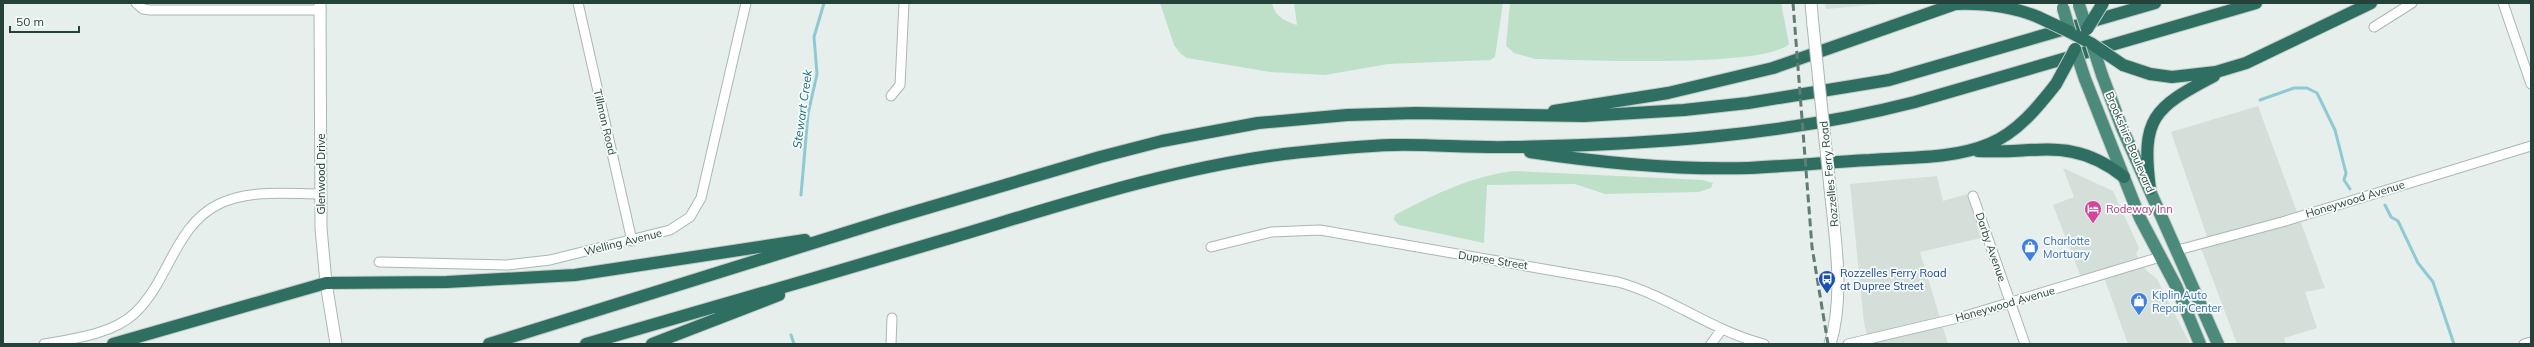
<svg xmlns="http://www.w3.org/2000/svg" width="2534" height="347" font-family="Mulish,sans-serif">
<style>
.built{fill:#d4dfda}
.green{fill:#bfe0c8}
.lines{fill:none;stroke-linecap:round;stroke-linejoin:round}
.stream{stroke:#8ec9d4;stroke-width:3}
.minor-casing{stroke:#a8b8b2;stroke-width:11}
.tertiary-casing{stroke:#a8b8b2;stroke-width:13}
.trunk-casing{stroke:#c2cac8;stroke-width:14}
.motorway-casing{stroke:#c2cac8;stroke-width:14}
.minor{stroke:#fff;stroke-width:9}
.tertiary{stroke:#fff;stroke-width:11}
.trunk{stroke:#4c8a7c;stroke-width:12}
.motorway{stroke:#2f6f62;stroke-width:12}
.rail{stroke:#5f7d75;stroke-width:3;stroke-dasharray:8 4;stroke-linecap:butt}
.tertiary-bridge-casing{stroke:#a8b8b2;stroke-width:13;stroke-linecap:butt}
.trunk-bridge-casing{stroke:#c2cac8;stroke-width:14;stroke-linecap:butt}
.motorway-bridge-casing{stroke:#c2cac8;stroke-width:14;stroke-linecap:butt}
.tertiary-bridge{stroke:#fff;stroke-width:11}
.trunk-bridge{stroke:#4c8a7c;stroke-width:12}
.motorway-bridge{stroke:#2f6f62;stroke-width:12}
.labels{text-anchor:middle;dominant-baseline:central;stroke-width:3.5;stroke-linejoin:round;paint-order:stroke}
.street-label{font-size:11px;fill:#24423a;stroke:#f7fbf9}
.hotel-label{font-size:11px;fill:#b23c85;stroke:#f7fbf9;text-anchor:start}
.shop-label{font-size:11px;fill:#366cbe;stroke:#f7fbf9;text-anchor:start}
.transit-label{font-size:11px;fill:#164399;stroke:#f7fbf9;text-anchor:start}
.water-label{font-size:12px;font-style:italic;fill:#1c6f80;stroke:#f7fbf9}
</style>
<rect width="100%" height="100%" fill="#e6efeb"/>
<!-- built -->
<path class="built" d="M1825,3H1892L1826,9Z
M2258,106L2325,288L2305,292L2317,328L2284,338L2286,344H2237L2201,248L2210,245L2171,132Z
M2063,168L2113,191L2139,248L2136,254L2146,270L2157,279L2190,344H2128L2102,272L2081,277L2053,205L2074,197Z
M1937,176L1943,201L1967,194L1981,238L1920,252L1948,344H1869L1864,323L1850,184Z"/>
<!-- green -->
<path class="green" d="M1160,3H1272C1275,17 1285,21 1297,25L1294,3H1503L1495,57L1490,60L1388,64L1325,75L1270,72L1187,58L1181,54L1174,45Z
M1510,3H1781L1789,44C1764,68 1576,60 1535,59L1514,53L1506,46Z
M1514,171L1703,180L1713,183L1711,188L1699,192L1605,194L1575,184L1487,185L1484,243L1399,225L1394,220L1395,215C1433,195 1471,176 1514,171Z"/>
<g class="lines">
<!-- stream -->
<path class="stream" d="M2260,100L2294,88H2307L2317,93L2335,130L2346,173L2344,180L2350,189
M801,195L808,114L817,74L814,37L824,3
M2385,205L2391,217L2398,221L2418,263L2433,282L2454,344
M791,335L794,344"/>
<defs>
<path id="minor" d="M136,3L143,9L150,10H321
M578,3L632,241
M2503,3L2531,84
M2374,27L2412,3
M891,96L900,85L904,3
M1973,196L2025,344
M1211,247L1271,232L1320,230L1618,282C1669,296 1712,331 1764,344
M2178,250L2282,222L2531,146
M379,262L507,265L550,260L670,230L690,217L701,198L746,3
M44,344C73,339 113,334 135,313C169,281 175,225 219,204C249,189 288,194 320,194
M891,344L892,318
M1711,344L1722,329
M1848,344L1962,317L2160,257
M2524,344L2531,342"/>
<path id="tertiary" d="M320,3L321,228L326,283L336,344
M1811,3L1813,25
M1830,344C1845,296 1835,237 1830,188"/>
<path id="trunk" d="M2102,75L2122,128L2218,344
M2085,79L2140,218L2176,286L2200,344"/>
<path id="motorway" d="M1956,4C1985,3 2011,6 2038,17
M2070,32L2092,44
M2123,65L2150,74L2172,77L2216,72L2246,63L2371,3
M1554,111L1668,93L1773,68L1958,3
M1978,151C2037,154 2073,136 2124,177
M1530,152C1602,163 1677,170 1749,168C1790,166 1830,162 1870,160C1908,157 1954,159 1989,144C2017,133 2038,107 2056,84
M2150,189C2141,118 2153,108 2214,76
M113,344L326,283L447,282L575,275L805,240
M489,344L890,219L1100,157L1162,141L1258,123L1347,115L1416,113L1584,116L1684,110L1748,103L1889,80L2155,3
M586,344C706,309 827,275 947,239C1058,206 1168,169 1284,154C1320,150 1357,146 1393,145C1431,144 1470,148 1509,147C1645,145 1783,136 1915,102L2256,3
M652,344L779,295"/>
</defs>
<!-- minor casing -->
<use href="#minor" class="minor-casing"/>
<!-- tertiary casing -->
<use href="#tertiary" class="tertiary-casing"/>
<!-- trunk casing -->
<use href="#trunk" class="trunk-casing"/>
<!-- motorway casing -->
<use href="#motorway" class="motorway-casing"/>
<!-- minor -->
<use href="#minor" class="minor"/>
<!-- tertiary -->
<use href="#tertiary" class="tertiary"/>
<!-- trunk -->
<use href="#trunk" class="trunk"/>
<!-- motorway -->
<use href="#motorway" class="motorway"/>
<!-- rail -->
<path class="rail" d="M1793,3L1812,247L1828,344"/>
<defs>
<path id="tertiary-bridge" d="M1813,25L1830,188"/>
<path id="trunk-bridge" d="M2079,5L2087,29
M2063,8L2070,32
M2092,44L2102,75
M2075,49L2085,79"/>
<path id="motorway-bridge" d="M2038,17L2070,32
M2087,29L2103,3
M2092,44L2123,65
M2056,84L2075,49"/>
</defs>
<!-- tertiary-bridge casing -->
<use href="#tertiary-bridge" class="tertiary-bridge-casing"/>
<!-- trunk-bridge casing -->
<use href="#trunk-bridge" class="trunk-bridge-casing"/>
<!-- motorway-bridge casing -->
<use href="#motorway-bridge" class="motorway-bridge-casing"/>
<!-- tertiary-bridge -->
<use href="#tertiary-bridge" class="tertiary-bridge"/>
<!-- trunk-bridge -->
<use href="#trunk-bridge" class="trunk-bridge"/>
<!-- motorway-bridge -->
<use href="#motorway-bridge" class="motorway-bridge"/>
</g>
<!-- icons -->
<defs>
<symbol id="hotel-pin" viewBox="-11 -11 22 30"><path d="M0 17L-7.5 6A9.5 9.5 0 1 1 7.5 6Z" fill="#d1479c" stroke="#f7fbf9"/><path d="M-6-4.5h1.5V1H6V5H4.5V3h-9V5H-6ZM-4 0a1.8 1.8 0 1 1 3.6 0ZM.5 0V-2.5h3Q6-2.5 6 0Z" fill="#fff"/></symbol>
<symbol id="shop-pin" viewBox="-11 -11 22 30"><path d="M0 17L-7.5 6A9.5 9.5 0 1 1 7.5 6Z" fill="#3f7fe0" stroke="#f7fbf9"/><path d="M-5-2.5h2.3a2.7 3.5 0 0 1 5.4 0H5L5.5 6h-11ZM-1.5-2.5h3a1.5 2.3 0 0 0-3 0Z" fill="#fff"/></symbol>
<symbol id="bus-pin" viewBox="-11 -11 22 30"><path d="M0 17L-7.5 6A9.5 9.5 0 1 1 7.5 6Z" fill="#1a4fb4" stroke="#f7fbf9"/><path d="M-5-6H5V4H4V6H2V4H-2V6H-4V4H-5ZM-3.5-4V0h7V-4ZM-3.5 1.2v1.5H-2V1.2ZM2 1.2v1.5H3.5V1.2Z" fill="#fff"/></symbol>
</defs>
<g fill-rule="evenodd">
<use href="#hotel-pin" x="2083" y="199" width="20" height="27"/>
<use href="#shop-pin" x="2020" y="237" width="20" height="27"/>
<use href="#bus-pin" x="1817" y="269" width="20" height="27"/>
<use href="#shop-pin" x="2129" y="291" width="20" height="27"/>
</g>
<g class="labels">
<!-- street labels -->
<g class="street-label">
<text transform="translate(605 122) rotate(77)">Tillman Road</text>
<text transform="translate(2130 142) rotate(67)">Brookshire Boulevard</text>
<text transform="translate(321 174) rotate(-90)">Glenwood Drive</text>
<text transform="translate(1829 174) rotate(-96)">Rozzelles Ferry Road</text>
<text transform="translate(2355 199) rotate(-17)">Honeywood Avenue</text>
<text transform="translate(623 242) rotate(-14)">Welling Avenue</text>
<text transform="translate(1991 247) rotate(71)">Darby Avenue</text>
<text transform="translate(1493 260) rotate(9)">Dupree Street</text>
<text transform="translate(2005 304) rotate(-16)">Honeywood Avenue</text>
</g>
<!-- hotel labels -->
<g class="hotel-label">
<text x="2106" y="209">Rodeway Inn</text>
</g>
<!-- shop labels -->
<g class="shop-label">
<text x="2043" y="241">Charlotte<tspan x="2043" dy="13">Mortuary</tspan></text>
<text x="2152" y="295">Kiplin Auto<tspan x="2152" dy="13">Repair Center</tspan></text>
</g>
<!-- transit labels -->
<g class="transit-label">
<text x="1840" y="273">Rozzelles Ferry Road<tspan x="1840" dy="13">at Dupree Street</tspan></text>
</g>
<!-- water labels -->
<g class="water-label">
<text transform="translate(802 109) rotate(-82)">Stewart Creek</text>
</g>
</g>
<!-- border -->
<rect width="2534" height="347" fill="none" stroke="#24423a" stroke-width="8"/>
<!-- scale -->
<path d="M10 26v6h69v-6" fill="none" stroke="#24423a" stroke-width="2"/>
<text x="16" y="26" font-size="12" fill="#24423a" stroke="#f7fbf9" stroke-width="3" paint-order="stroke">50 m</text>
</svg>
